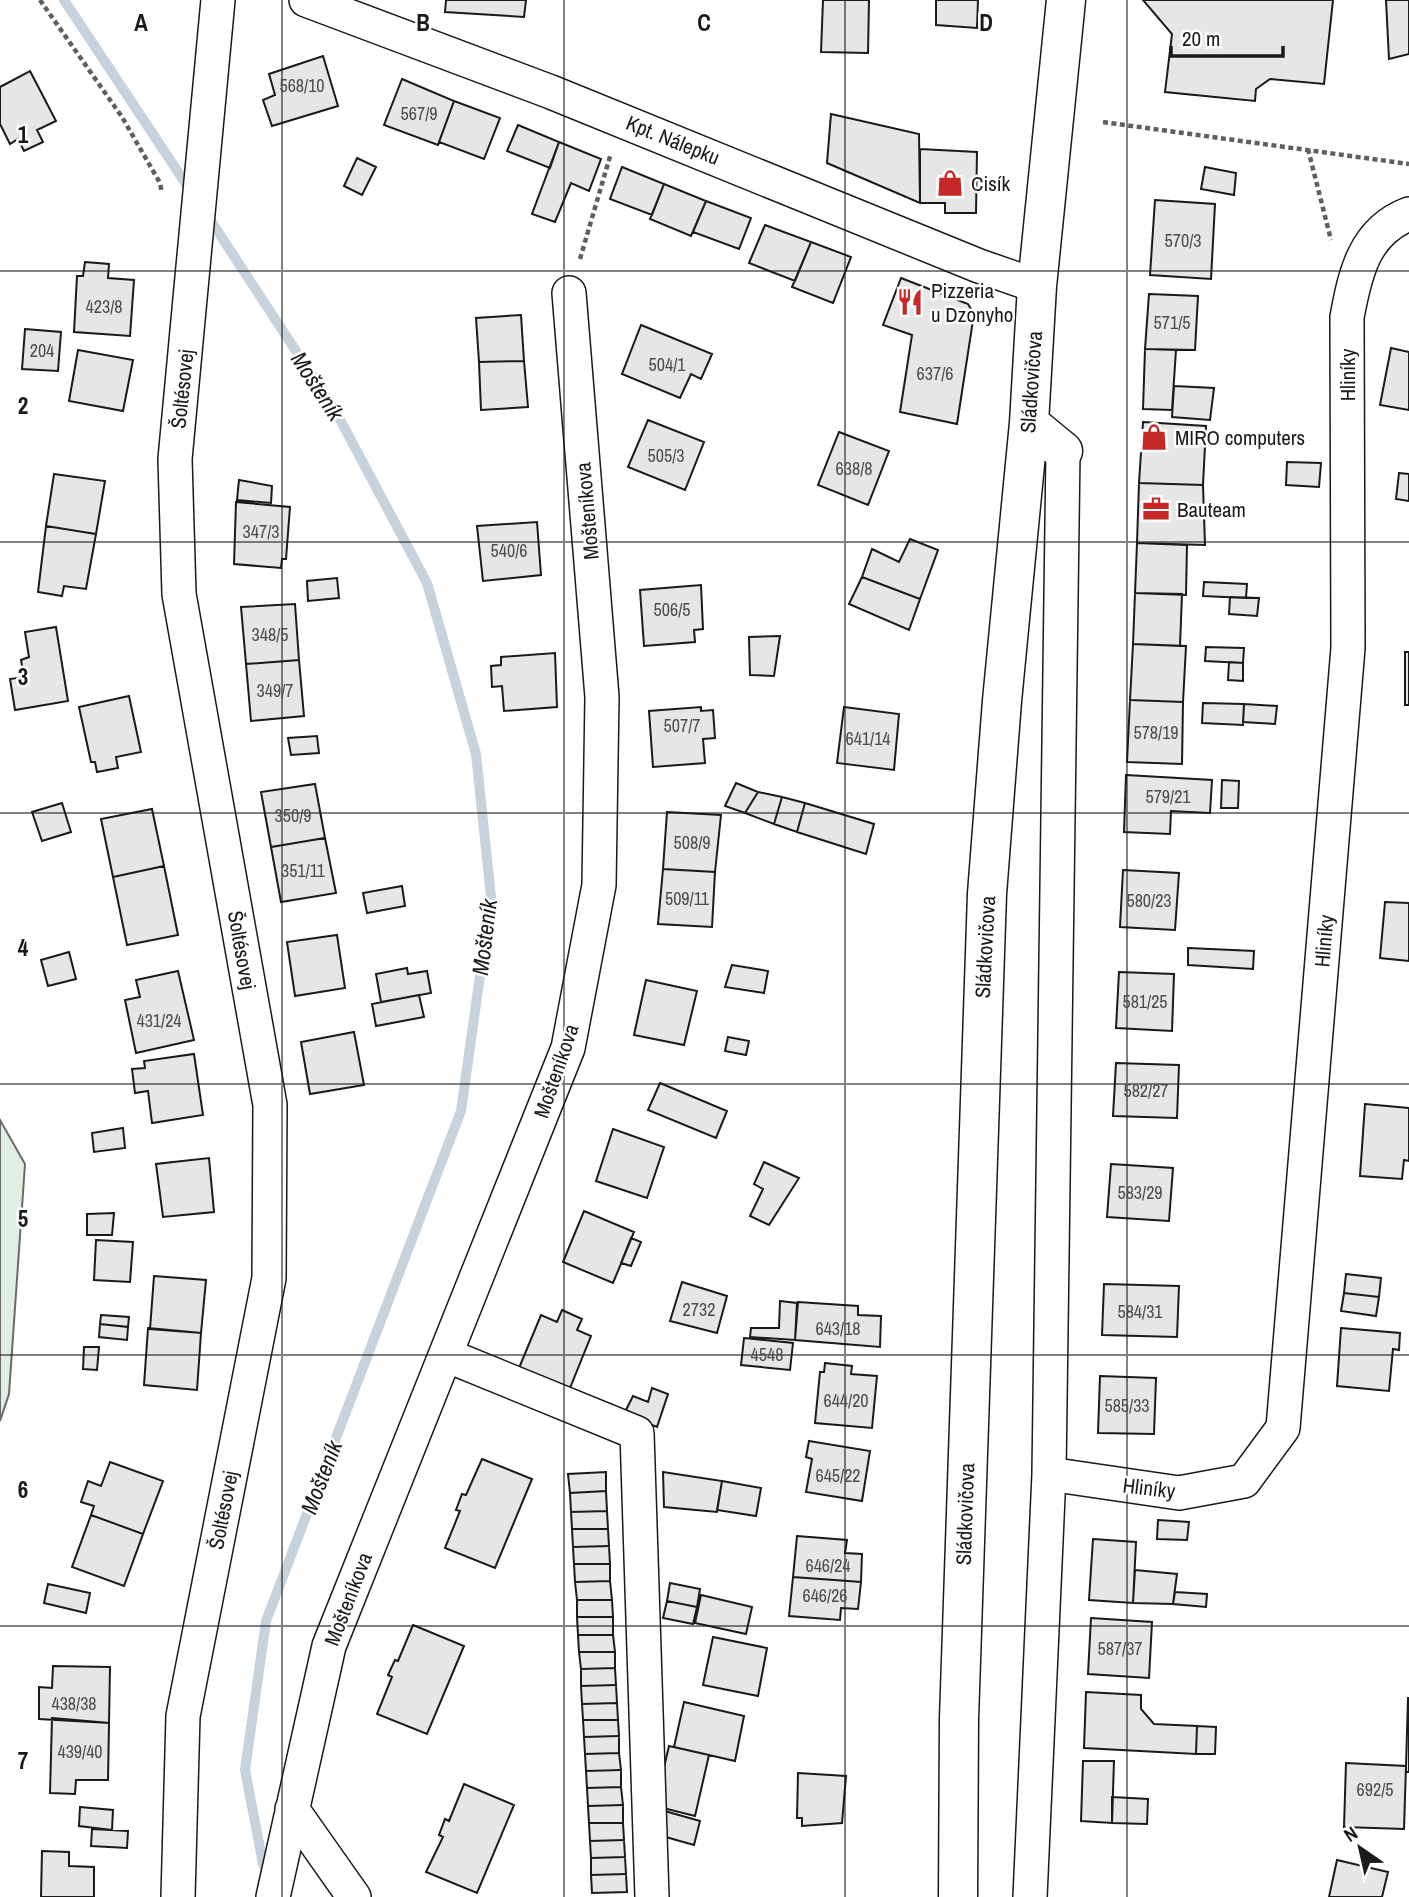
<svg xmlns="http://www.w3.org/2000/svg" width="1409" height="1897" font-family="'Archivo Narrow',sans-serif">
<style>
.green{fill:#e0efe3;stroke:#6a6a6a;stroke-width:2}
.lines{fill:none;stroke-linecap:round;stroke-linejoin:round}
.stream{stroke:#c6d2dc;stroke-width:10}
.building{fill:#e6e6e6;stroke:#1a1a1a;stroke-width:2}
.street-casing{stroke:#1a1a1a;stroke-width:36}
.primary-casing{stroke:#1a1a1a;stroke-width:41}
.path{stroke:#5f5f5f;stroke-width:4.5;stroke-dasharray:5 3.5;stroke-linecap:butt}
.street{stroke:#fff;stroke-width:33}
.primary{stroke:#fff;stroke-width:38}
.grid{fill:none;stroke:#1a1a1a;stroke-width:2;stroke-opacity:0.55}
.labels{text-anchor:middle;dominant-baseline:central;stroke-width:5;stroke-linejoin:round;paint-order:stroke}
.number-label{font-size:18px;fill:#4d4d4d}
.street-label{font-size:21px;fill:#1a1a1a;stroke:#fff}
.poi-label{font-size:21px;fill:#1a1a1a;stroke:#fff;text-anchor:start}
.water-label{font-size:23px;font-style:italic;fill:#1a1a1a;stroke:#fff}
.grid-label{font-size:23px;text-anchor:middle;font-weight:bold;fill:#1a1a1a;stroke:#fff;stroke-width:5;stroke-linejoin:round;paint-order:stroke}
</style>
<rect width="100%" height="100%" fill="#fff"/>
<!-- green -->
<path class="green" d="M0,1120L25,1164L9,1394L0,1421Z"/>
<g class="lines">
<!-- stream -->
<path class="stream" d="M64,0L192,193
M207,215L336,412L427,583L476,754L491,897L461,1111L266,1621L245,1770L263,1864L270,1875"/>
</g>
<!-- building -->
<path class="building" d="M446,0H526L524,17L445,12Z
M823,0H869L868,53L821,52Z
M936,0H978L977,28L936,25Z
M1143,0H1333L1324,84L1270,79L1256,89L1255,101L1165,92L1172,34Z
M1386,0H1409V54L1389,59Z
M323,56L338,106L272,126L263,100L275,95L269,74Z
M30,71L56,121L37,130L43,142L24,151L18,139L10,144L0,124V87Z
M402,79L454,101L438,145L384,125Z
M454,101L500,118L484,159L439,142Z
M831,114L919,134L920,203L827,163Z
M518,125L559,142L550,168L507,151Z
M559,142L601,159L589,191L571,183L555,222L532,214Z
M920,149L977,152L976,213H945V203H920Z
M357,158L376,167L362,195L344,186Z
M622,167L664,184L652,215L610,199Z
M1205,167L1236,173L1234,195L1201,189Z
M664,184L706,201L691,236L650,219Z
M1155,200L1215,204L1211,279L1150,275Z
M706,201L751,218L739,249L693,232Z
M765,225L811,242L795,281L749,263Z
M811,242L851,257L833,303L792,287Z
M85,262L109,264L108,278L134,280L130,336L74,332L77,276H83Z
M901,278L968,304L974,314L957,424L900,412L912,335L883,325Z
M1149,294L1198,296L1195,350L1145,349Z
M521,315L524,361L479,362L476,318Z
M641,325L712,354L701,379L691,374L680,398L622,374Z
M25,329L61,332L58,371L22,369Z
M1391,348L1409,352V410L1380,405Z
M1145,349L1176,350L1172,410L1143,409Z
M78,350L133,360L123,411L69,401Z
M524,361L528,407L481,410L479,362Z
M1174,386L1214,388L1210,420L1172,417Z
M648,420L704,442L685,490L628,467Z
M1143,422L1206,426L1203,485L1139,483Z
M839,432L889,451L868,505L818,485Z
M1287,462L1321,463L1319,487L1286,485Z
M1399,473L1409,474V501L1396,499Z
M54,474L105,481L96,534L46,526Z
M239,480L272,486L271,503L237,500Z
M1139,483L1203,485L1205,545L1137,543Z
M236,502L290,507L286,559H282L281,568L234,564Z
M537,522L541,575L483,581L477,526Z
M46,526L96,534L86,589L64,586L62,596L38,592Z
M910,539L938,550L920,599L862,577L872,549L899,562Z
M1137,543L1187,545L1186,595L1135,593Z
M862,577L920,599L909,630L849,604Z
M337,578L339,598L308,601L307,581Z
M1204,582L1247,584L1246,598L1203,596Z
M701,585L703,629L694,630L695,642L644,646L640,590Z
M1135,593L1182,594L1180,646L1133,644Z
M1230,597L1259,598L1257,616L1229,614Z
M295,604L299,660L246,664L241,607Z
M56,627L68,701L15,710L10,679L24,677L21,660L29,657L25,632Z
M780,636L774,676L750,675L749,637Z
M1133,644L1186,646L1183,702L1130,700Z
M1206,647L1244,648L1243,663L1205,661Z
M1405,652H1409V705H1405Z
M555,653L557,707L504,711L502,686L492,687L491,666L501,665V657Z
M299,660L304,716L251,721L246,664Z
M1229,662L1243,663V681L1228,680Z
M129,696L141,752L116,757L118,768L97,772L95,762H91L79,707Z
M1130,700L1183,702L1182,764L1127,762Z
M1203,703L1244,704L1243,725L1202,723Z
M1244,704L1277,706L1275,724L1243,722Z
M701,707V711L713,710L715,738L703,739L705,763L653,767L649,711Z
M844,707L899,714L894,770L837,763Z
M317,736L319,753L291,755L288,738Z
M1126,775L1212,780L1210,813L1171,811L1170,834L1124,832Z
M1222,780L1239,781L1238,808H1221Z
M736,783L758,792L745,813L725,806Z
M315,784L325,838L271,847L261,792Z
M758,792L782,797L774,824L745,813Z
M782,797L805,803L797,832L774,824Z
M62,803L71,832L42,841L32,812Z
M805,803L874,824L866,854L797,832Z
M152,809L164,866L113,877L101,819Z
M667,812L721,815L715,872L663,869Z
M325,838L336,893L281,902L271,847Z
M164,866L178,935L127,945L113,877Z
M663,869L715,872L712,927L658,924Z
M1123,870L1179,873L1175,930L1120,927Z
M402,886L405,906L367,913L363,893Z
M1385,902L1409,903V961L1380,958Z
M337,935L345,988L295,996L287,942Z
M1188,948L1254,951L1253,969L1188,965Z
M69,952L76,979L48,986L41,960Z
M732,965L768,971L764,993L725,987Z
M407,968L408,974L427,971L431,993L381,1002L376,974Z
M178,971L194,1040L136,1053L125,1000L140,997L136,980Z
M1119,972L1174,974L1172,1031L1116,1028Z
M646,980L697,991L684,1045L634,1035Z
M419,995L424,1017L376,1026L372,1004Z
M354,1032L364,1085L310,1094L301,1042Z
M728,1037L749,1041L746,1055L725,1051Z
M194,1054L203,1115L152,1123L148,1091L135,1093L132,1069L145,1068L144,1061Z
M1116,1063L1179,1065L1177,1118L1113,1116Z
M660,1083L727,1111L716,1138L648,1110Z
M1365,1104L1409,1108V1161L1404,1160L1402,1179L1360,1176Z
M123,1128L125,1148L94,1152L92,1133Z
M613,1129L664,1147L647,1198L596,1181Z
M209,1158L214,1212L163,1217L156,1164Z
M764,1162L799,1178L769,1225L750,1216L763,1189L754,1184Z
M1111,1164L1173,1168L1169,1221L1107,1217Z
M584,1211L634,1232L613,1283L563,1262Z
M114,1213L112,1235H87V1214Z
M631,1238L641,1242L631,1266L621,1263Z
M96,1240L133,1242L130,1282L94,1280Z
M1346,1274L1381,1278L1379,1297L1344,1293Z
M154,1276L206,1280L201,1333L150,1329Z
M682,1282L727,1296L717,1333L670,1321Z
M1104,1284L1179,1286L1177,1337L1102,1335Z
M1344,1293L1379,1297L1376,1316L1341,1311Z
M780,1301L797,1303L795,1340L750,1337L751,1328H779Z
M798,1302L858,1306V1315L881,1316L880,1347L795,1340Z
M562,1310L582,1319L577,1330L591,1336L570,1388L519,1368L541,1315L557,1322Z
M101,1315L129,1317L128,1327L100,1324Z
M100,1324L128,1327L127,1340L99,1337Z
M148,1328L201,1333L197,1390L144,1385Z
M1341,1328L1400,1333L1399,1350L1393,1349L1389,1391L1337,1386Z
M744,1338L793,1343L790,1370L741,1365Z
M84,1347H99L97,1370L83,1369Z
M825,1363L852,1366L851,1374L877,1376L872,1428L815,1423L820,1372H824Z
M1100,1376L1156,1378L1154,1434L1098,1433Z
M652,1388L668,1394L657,1427L624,1414L633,1396L648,1402Z
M809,1441L870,1451L862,1501L806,1492L812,1459L806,1457Z
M482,1459L532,1479L495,1568L445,1548L460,1511L456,1510L462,1494L466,1495Z
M110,1462L163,1481L143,1534L91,1515L94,1506L81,1502L88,1481L101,1486Z
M606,1472V1491L570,1493L568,1474Z
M663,1472L722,1481L717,1512L664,1507Z
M722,1481L761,1488L756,1516L717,1510Z
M606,1491L607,1511L571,1512L570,1493Z
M607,1511L608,1529H572L571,1512Z
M91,1515L143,1534L124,1586L72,1567Z
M1158,1520L1189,1522L1187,1540L1157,1539Z
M572,1529H608L609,1546L573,1547Z
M797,1536L847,1540L845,1553L862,1554L861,1582L793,1577Z
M1093,1539L1136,1542L1133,1603L1089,1600Z
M609,1546L610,1564H574L573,1547Z
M574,1564H610V1581L575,1582Z
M1135,1570L1177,1574L1173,1604L1133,1603Z
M793,1577L861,1582L858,1609L841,1608L840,1620L789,1616Z
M610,1581L612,1600H577L575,1582Z
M670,1583L700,1589L697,1607L667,1601Z
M48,1584L90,1593L86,1613L44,1603Z
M1175,1592L1207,1594L1206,1607L1173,1604Z
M701,1595L752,1607L746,1634L695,1623Z
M577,1600H612L613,1617H577Z
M667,1601L697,1607L693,1624L663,1618Z
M577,1617H613V1635H578Z
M1091,1618L1152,1622L1149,1678L1088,1674Z
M413,1625L464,1646L427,1734L377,1714L392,1677L388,1675L395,1660L398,1661Z
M578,1635H613L615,1652H579Z
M713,1637L767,1648L758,1696L703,1685Z
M579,1652H615V1668L581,1669Z
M53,1666L110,1667L109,1723L39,1719V1687L52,1688Z
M615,1668L616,1685L581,1686V1669Z
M616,1685L617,1703L582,1704L581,1686Z
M1086,1692L1141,1695V1709L1154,1724L1197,1726L1196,1754L1084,1748Z
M1408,1698H1409V1772H1406V1766Z
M684,1702L744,1716L735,1761L674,1747Z
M617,1703L618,1720H583L582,1704Z
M52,1718L109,1723L108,1780H76L75,1794L50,1793Z
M583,1720H618L619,1736L584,1737Z
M1197,1726L1216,1727L1215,1754H1196Z
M619,1736V1753L585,1754L584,1737Z
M669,1746L709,1755L695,1816L655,1806Z
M619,1753L621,1770L586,1771L585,1754Z
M1083,1761H1114L1112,1823L1081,1821Z
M1346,1763L1406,1766L1404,1829L1344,1827Z
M621,1770V1787L587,1788L586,1771Z
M798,1773L846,1776L842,1823L802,1826V1818H797Z
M464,1784L514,1805L477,1893L426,1872L443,1837L439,1835L445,1819L449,1821Z
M621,1787L623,1805L588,1806L587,1788Z
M1112,1797L1148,1799L1147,1824L1112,1823Z
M623,1805V1823H589L588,1806Z
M80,1807L113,1810L112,1830L79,1826Z
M661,1810L700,1821L694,1845L655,1834Z
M589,1823H623L624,1840L590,1841Z
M92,1829L128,1831L127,1848L91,1846Z
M624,1840L625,1857L591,1858L590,1841Z
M42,1851L69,1852V1866L94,1867V1897H41Z
M625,1857L626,1874L591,1875V1858Z
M1337,1860L1388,1872L1382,1897H1329Z
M626,1874L627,1892L592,1893L591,1875Z"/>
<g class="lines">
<defs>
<path id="street" d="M306,0L551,92L979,266L1037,286
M446,1355L637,1433L652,1897
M1049,1474L1179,1493L1244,1481L1283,1428L1348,648L1347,317C1355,274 1364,231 1409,214
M292,1809L354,1897
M178,1897L183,1716L269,1278L270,1105L179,594L175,459L218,0
M273,1897L329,1646L568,1048L599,885L602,697L569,293
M1030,1897L1049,1474L1063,451"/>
<path id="primary" d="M1029,423L1063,451
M958,1897L959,1719L987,894L1002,701L1029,423L1037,286L1066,0"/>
</defs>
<!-- street casing -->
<use href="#street" class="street-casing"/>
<!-- primary casing -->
<use href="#primary" class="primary-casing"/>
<!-- path -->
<path class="path" d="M40,0L122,117L160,183L162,193
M1103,122L1409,164
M1308,149L1331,240
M580,259L611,153"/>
<!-- street -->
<use href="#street" class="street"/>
<!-- primary -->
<use href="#primary" class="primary"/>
</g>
<!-- grid -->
<path class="grid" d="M282,0V1897M564,0V1897M845,0V1897M1127,0V1897M0,271H1409M0,542H1409M0,813H1409M0,1084H1409M0,1355H1409M0,1626H1409"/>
<!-- icons -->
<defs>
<symbol id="shop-bare" viewBox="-9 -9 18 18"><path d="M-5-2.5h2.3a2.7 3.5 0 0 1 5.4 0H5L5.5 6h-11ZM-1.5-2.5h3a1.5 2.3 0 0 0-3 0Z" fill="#c62828" stroke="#fff" stroke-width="2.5" paint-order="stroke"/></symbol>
<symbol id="restaurant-bare" viewBox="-9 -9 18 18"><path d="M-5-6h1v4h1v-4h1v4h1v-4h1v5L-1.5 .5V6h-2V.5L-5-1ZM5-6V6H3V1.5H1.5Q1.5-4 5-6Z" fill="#c62828" stroke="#fff" stroke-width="2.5" paint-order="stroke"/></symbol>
<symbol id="office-bare" viewBox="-9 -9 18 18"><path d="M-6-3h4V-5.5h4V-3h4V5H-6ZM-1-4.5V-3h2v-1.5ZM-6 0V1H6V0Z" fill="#c62828" stroke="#fff" stroke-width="2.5" paint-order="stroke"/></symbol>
</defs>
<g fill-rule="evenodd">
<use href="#shop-bare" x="931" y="164" width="38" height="38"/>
<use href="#restaurant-bare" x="891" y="283" width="38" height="38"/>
<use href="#shop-bare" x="1135" y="418" width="38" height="38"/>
<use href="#office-bare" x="1137" y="490" width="38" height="38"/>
</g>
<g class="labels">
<!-- number labels -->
<g class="number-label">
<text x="302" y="85">568/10</text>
<text x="419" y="113">567/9</text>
<text x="1183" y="240">570/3</text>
<text x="104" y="306">423/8</text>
<text x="1172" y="322">571/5</text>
<text x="42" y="350">204</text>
<text x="667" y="364">504/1</text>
<text x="935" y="373">637/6</text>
<text x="666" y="455">505/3</text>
<text x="854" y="468">638/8</text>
<text x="261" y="531">347/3</text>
<text x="509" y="550">540/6</text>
<text x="672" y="609">506/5</text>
<text x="270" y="634">348/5</text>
<text x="275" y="690">349/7</text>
<text x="682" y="725">507/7</text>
<text x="1156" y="732">578/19</text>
<text x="868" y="738">641/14</text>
<text x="1168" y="796">579/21</text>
<text x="293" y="815">350/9</text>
<text x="692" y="842">508/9</text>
<text x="303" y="870">351/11</text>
<text x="687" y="898">509/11</text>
<text x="1149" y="900">580/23</text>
<text x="1145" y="1001">581/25</text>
<text x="159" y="1020">431/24</text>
<text x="1146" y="1090">582/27</text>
<text x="1140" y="1192">583/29</text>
<text x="699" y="1309">2732</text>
<text x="1140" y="1311">584/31</text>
<text x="838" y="1328">643/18</text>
<text x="767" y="1354">4548</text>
<text x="846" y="1400">644/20</text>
<text x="1127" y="1405">585/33</text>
<text x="838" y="1475">645/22</text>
<text x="828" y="1565">646/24</text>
<text x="825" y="1595">646/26</text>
<text x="1120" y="1648">587/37</text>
<text x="74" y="1703">438/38</text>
<text x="80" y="1751">439/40</text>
<text x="1375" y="1789">692/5</text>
</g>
<!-- street labels -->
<g class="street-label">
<text transform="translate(673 140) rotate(22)">Kpt. Nálepku</text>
<text transform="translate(1347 375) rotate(-90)">Hliníky</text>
<text transform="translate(1031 382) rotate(-86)">Sládkovičova</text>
<text transform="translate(182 389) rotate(-84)">Šoltésovej</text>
<text transform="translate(587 511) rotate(-95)">Mošteníkova</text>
<text transform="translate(1324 941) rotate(-85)">Hliníky</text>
<text transform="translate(985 947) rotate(-87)">Sládkovičova</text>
<text transform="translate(242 950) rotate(80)">Šoltésovej</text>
<text transform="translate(556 1071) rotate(-71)">Mošteníkova</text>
<text transform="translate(1149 1488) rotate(7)">Hliníky</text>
<text transform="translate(223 1510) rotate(-79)">Šoltésovej</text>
<text transform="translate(965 1514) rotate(-88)">Sládkovičova</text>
<text transform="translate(348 1599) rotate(-69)">Mošteníkova</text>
</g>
<!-- poi labels -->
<g class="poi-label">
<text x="971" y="183">Cisík</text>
<text x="931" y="290">Pizzeria<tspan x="931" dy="24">u Dzonyho</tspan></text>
<text x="1175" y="437">MIRO computers</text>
<text x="1177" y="509">Bauteam</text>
</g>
<!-- water labels -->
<g class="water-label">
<text transform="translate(318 386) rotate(57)">Mošteník</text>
<text transform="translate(484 937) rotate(-83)">Mošteník</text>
<text transform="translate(321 1477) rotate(-69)">Mošteník</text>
</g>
</g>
<g class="grid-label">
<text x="141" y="31">A</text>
<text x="423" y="31">B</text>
<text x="704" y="31">C</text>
<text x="986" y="31">D</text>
<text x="23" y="143">1</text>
<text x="23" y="414">2</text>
<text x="23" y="685">3</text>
<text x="23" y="956">4</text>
<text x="23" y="1227">5</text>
<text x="23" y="1498">6</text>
<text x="23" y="1769">7</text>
</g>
<!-- north arrow -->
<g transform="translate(1360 1848) rotate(326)" stroke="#ffffff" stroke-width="5" paint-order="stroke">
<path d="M0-5L12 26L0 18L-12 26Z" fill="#1a1a1a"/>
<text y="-10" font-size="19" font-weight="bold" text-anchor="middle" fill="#1a1a1a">N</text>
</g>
<!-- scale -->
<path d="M1171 46v10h112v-10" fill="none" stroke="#1a1a1a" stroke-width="3.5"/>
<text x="1182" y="46" font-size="21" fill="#1a1a1a" stroke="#ffffff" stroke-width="5" paint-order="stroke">20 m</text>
</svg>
